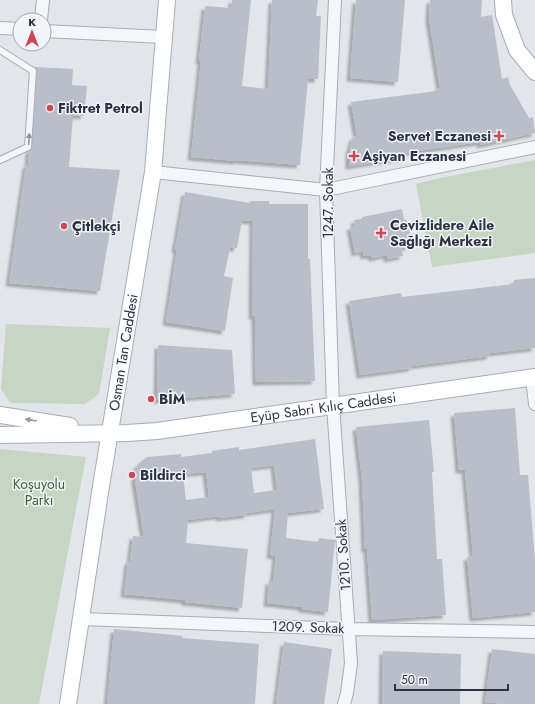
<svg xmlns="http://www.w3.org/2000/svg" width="535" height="704" font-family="Jost,sans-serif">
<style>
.green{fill:#c7d5c3}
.building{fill:#b9bec8;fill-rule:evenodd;filter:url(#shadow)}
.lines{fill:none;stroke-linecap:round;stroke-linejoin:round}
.lane-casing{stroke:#a7acb5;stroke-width:8}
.street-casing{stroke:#a7acb5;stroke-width:14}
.secondary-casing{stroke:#a7acb5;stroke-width:18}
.lane{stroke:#f5f6f9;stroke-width:6}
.street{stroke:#f5f6f9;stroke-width:12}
.secondary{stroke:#fff;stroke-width:16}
.oneway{fill:#90949e}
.oneway2{fill:#9498a1}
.poi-dot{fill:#d14657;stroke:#f2f4f8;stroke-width:1.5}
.labels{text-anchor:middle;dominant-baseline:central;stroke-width:3;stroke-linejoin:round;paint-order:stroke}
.poi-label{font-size:14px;font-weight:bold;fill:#2a3243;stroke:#f2f4f8;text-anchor:start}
.street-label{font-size:14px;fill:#2a3243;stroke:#f2f4f8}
.park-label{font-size:14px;fill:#3d5f37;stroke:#f2f4f8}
</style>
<defs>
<filter id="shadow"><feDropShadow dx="-3.5" dy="3.5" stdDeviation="1" flood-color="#0004"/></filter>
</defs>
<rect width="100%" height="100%" fill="#e2e5eb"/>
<!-- green -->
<path class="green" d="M535,160V253L432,267L416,184L440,178Z
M6,324L110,328L99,394L85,404L11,403L1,389Z
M0,449L86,457L39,704H0Z"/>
<!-- building -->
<path class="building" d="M232,0H251L242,86L268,89L272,0H318L316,16H321L318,79H308L300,165L237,160V161L191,157L201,61L199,60L205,6L231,8Z
M356,0H405L398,82L350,78Z
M430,0H482L481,17L492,15L502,79L508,77L510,85L529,118L533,117L535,133L480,145V142L403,153L404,158L349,166V151L353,137L357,136L351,102L437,91V88H440L429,19Z
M35,67L73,69L72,85L87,86L84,116L73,115L69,167L120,170L100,291L9,283L26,165H28L29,151L32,147L37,71Z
M185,192L250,203V201H269V204H308V259H310L315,381L256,382L255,316H252L253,221L242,220L237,248H230L224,276L233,278L225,331L166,322L177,250L175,249Z
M402,209L404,220H407L411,239L407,240L409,247L401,248L403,256L387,259V255L372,258L371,255L364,256L363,251L355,253L350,227L355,226L354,220L362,219V217Z
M535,278V348L490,353V356L412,366V368L360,375L349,301L401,293L402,297L514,284V280Z
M158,345L232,350L235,394L157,400Z
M515,408L520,475H528L535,560V612L473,618L467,557L473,556L465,470H459L454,413Z
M429,420L434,472H432L437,559H442L446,615L372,620L367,549H365L362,479L356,427Z
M315,439L324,509L288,513L286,538L318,542L319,538L335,540L328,612L302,609V607L267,603L269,581H273L276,556L270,555L275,509L247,513V515L220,518L219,516L188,520L186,543L248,549L242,608L185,602V600L124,594L128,561H130L133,536L144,537L135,481V471L137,466L141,462L147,457L181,454V457L212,453V451L239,447V450ZM274,465L277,490L254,493L251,468ZM206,472L209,497L186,500L183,474Z
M114,629L183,636L182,638L259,644L255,704H107Z
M284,642L332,649L324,704H276Z
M492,649L535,654V704H504L485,702Z
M383,651L461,654L460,704H382Z"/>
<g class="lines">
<defs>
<path id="lane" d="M0,50L33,71L28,147L0,160"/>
<path id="street" d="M335,0L326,190L333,405L351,663L347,693L344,704
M41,20L43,0
M0,28L20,29
M44,31L163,37
M153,172L326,190L535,147
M532,378L535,404
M82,619L349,629L535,632"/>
<g id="secondary">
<path d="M503,0L504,15L517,50L535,72"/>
<path d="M0,415L70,426"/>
<path id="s1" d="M0,435L127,433L157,431L535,377"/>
<path id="s2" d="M68,704L101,486L153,172L167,0"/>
</g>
</defs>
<!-- lane casing -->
<use href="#lane" class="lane-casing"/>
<!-- street casing -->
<use href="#street" class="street-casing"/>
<!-- secondary casing -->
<use href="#secondary" class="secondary-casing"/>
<!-- lane -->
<use href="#lane" class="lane"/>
<!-- street -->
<use href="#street" class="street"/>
<!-- secondary -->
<use href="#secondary" class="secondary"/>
</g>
<!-- one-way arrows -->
<defs><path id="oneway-solid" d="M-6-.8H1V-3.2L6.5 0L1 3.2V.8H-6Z"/></defs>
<use class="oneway" href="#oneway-solid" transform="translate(29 139) rotate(-86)"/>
<use class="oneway2" href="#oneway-solid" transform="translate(31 420) rotate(-171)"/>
<!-- markers -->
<g class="poi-dot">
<circle cx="50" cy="108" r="4"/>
<path d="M497 130h4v4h4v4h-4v4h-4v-4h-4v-4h4z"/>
<path d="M352 150h4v4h4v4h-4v4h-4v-4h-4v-4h4z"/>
<circle cx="64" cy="226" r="4"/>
<path d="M379 227h4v4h4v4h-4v4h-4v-4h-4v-4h4z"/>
<circle cx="151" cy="399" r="4"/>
<circle cx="132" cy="475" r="4"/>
</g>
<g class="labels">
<!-- poi labels -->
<g class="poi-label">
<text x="58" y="108">Fiktret Petrol</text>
<text x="491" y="136" text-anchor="end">Servet Eczanesi</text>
<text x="362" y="156">Aşiyan Eczanesi</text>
<text x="390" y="225">Cevizlidere Aile<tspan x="390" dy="16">Sağlığı Merkezi</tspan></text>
<text x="72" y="226">Çitlekçi</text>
<text x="159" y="399">BİM</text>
<text x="140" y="475">Bildirci</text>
</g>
<!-- street labels -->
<g class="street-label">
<text transform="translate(328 203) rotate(-90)">1247. Sokak</text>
<text stroke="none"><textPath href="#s2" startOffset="356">Osman Tan Caddesi</textPath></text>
<text stroke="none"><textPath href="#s1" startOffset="325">Eyüp Sabri Kılıç Caddesi</textPath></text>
<text transform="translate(343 555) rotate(-94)">1210. Sokak</text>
<text transform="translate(308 627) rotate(2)">1209. Sokak</text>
</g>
<!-- park labels -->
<g class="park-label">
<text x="39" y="484">Koşuyolu<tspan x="39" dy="16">Parkı</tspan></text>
</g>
</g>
<!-- north arrow -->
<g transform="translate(32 32)"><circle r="19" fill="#f2f4f8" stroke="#a2a6b0"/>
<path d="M0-3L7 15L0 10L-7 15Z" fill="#d14657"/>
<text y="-6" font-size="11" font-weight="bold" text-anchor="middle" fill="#2a3243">K</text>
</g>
<!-- scale -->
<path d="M395 684v6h113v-6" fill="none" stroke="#2a3243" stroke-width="2"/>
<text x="401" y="684" font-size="12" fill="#2a3243" stroke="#f2f4f8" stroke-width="3" paint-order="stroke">50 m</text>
</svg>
